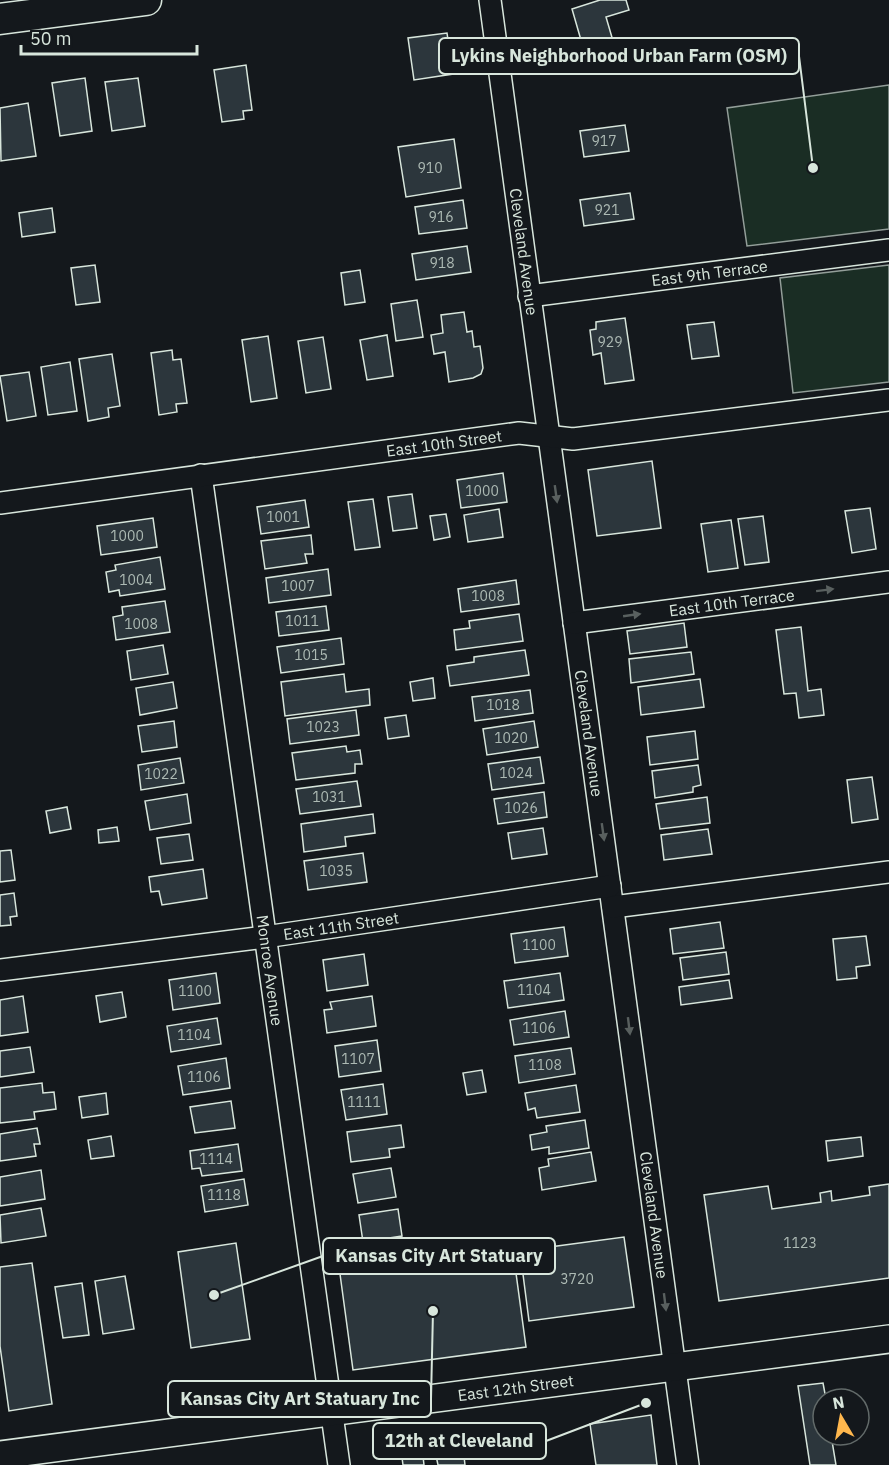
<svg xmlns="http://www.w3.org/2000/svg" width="889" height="1465" font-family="'IBM Plex Sans',sans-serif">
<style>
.green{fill:#1a2d24;stroke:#939e99;stroke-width:1.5}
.building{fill:#2c363c;stroke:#d8e6dc;stroke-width:1.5}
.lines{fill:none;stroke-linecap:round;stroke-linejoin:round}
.minor-casing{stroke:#d8e6dc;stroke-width:24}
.tertiary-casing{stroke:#d8e6dc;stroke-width:30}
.secondary-casing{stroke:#d8e6dc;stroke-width:33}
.minor{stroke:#14181c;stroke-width:21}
.tertiary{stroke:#14181c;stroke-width:27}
.secondary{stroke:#14181c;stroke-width:30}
.oneway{fill:#59605f}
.labels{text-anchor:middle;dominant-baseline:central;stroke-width:4.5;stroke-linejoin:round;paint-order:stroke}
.number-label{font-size:14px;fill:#adbab4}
.street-label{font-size:16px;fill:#d8e6dc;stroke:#14181c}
.leader{fill:none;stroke:#d8e6dc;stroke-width:2}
.callout-dot{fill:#d8e6dc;stroke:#14181c;stroke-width:2}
.callout{fill:#14181c;stroke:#d8e6dc;stroke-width:2}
.callout-label{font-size:18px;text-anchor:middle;font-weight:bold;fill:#d8e6dc}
</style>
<rect width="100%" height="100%" fill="#14181c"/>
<!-- green -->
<path class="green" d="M889,85V229L747,246L727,108Z
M889,265V382L793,393L780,278Z"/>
<!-- building -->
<path class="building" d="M626,0L629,10L606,17L618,58L596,65L592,52L585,54L572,9L600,0Z
M447,33L453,74L414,80L408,38Z
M246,65L252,110L243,111L244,119L222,122L214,70Z
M85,78L92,131L60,136L52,83Z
M138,78L145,126L112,131L105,82Z
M28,103L36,156L1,161L0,108Z
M625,125L629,151L584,157L580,131Z
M454,139L461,188L406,197L398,147Z
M630,193L634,219L584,226L580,200Z
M463,200L467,228L419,234L415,207Z
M52,208L55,232L22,237L19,213Z
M467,246L471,272L416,280L412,254Z
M95,265L100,302L76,305L71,268Z
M360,270L365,302L345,305L341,273Z
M417,300L423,337L396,341L391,304Z
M464,312L467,332L472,331L474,347L480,346L483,368L481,374L473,378L449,382L445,352L434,354L431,335L443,333L441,315Z
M625,318L634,380L605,384L601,353L593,355L590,330L596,329V322Z
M714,322L719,356L692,359L687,325Z
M387,335L393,376L367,380L360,340Z
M268,336L277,398L251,402L242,340Z
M323,337L331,389L306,393L298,341Z
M172,350L173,360L181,359L187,403L176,404L177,412L159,415L151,353Z
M112,354L120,406L108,408L109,417L88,421L79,359Z
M70,362L77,411L48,415L41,367Z
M29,372L36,416L7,421L0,376Z
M652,461L661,528L597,536L588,470Z
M503,473L507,502L461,508L457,480Z
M412,494L417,528L393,531L388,497Z
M373,499L380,547L355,550L348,502Z
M305,500L309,527L261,534L257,507Z
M870,508L876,549L852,553L845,511Z
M499,509L503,537L468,542L464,515Z
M446,514L450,537L434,540L430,516Z
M763,516L769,562L745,565L738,519Z
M153,518L157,547L101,555L97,526Z
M731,520L738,568L708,572L701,524Z
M311,535L313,554H305L307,563L265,569L261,541Z
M160,557L165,589L120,596L119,590L109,592L106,572L116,570L115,565Z
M328,569L331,595L269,603L266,578Z
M516,580L519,604L461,612L458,589Z
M165,601L170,632L116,640L113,617L123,615L122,607Z
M326,606L329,630L279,636L276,612Z
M519,614L523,641L456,650L454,630L470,628L469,621Z
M684,623L687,647L630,654L627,631Z
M801,627L808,691L821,689L824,715L799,718L796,693L784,694L776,630Z
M341,638L344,664L281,673L277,647Z
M163,645L168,674L131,680L127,651Z
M525,650L529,675L450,686L447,666L474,662V657Z
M691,652L694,674L631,683L629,659Z
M344,674L346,692L369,689L370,705L285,716L281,682Z
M433,678L435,698L413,701L410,682Z
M700,679L704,707L641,715L638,687Z
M173,682L177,708L140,715L136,688Z
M530,690L533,713L475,721L472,697Z
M356,710L359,735L290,744L287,719Z
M406,715L409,736L388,739L385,718Z
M174,721L177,747L142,752L138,726Z
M534,721L538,747L487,755L483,729Z
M695,731L698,759L650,765L647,737Z
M346,746L347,752L360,750L362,764H355V773L296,780L292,753Z
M540,757L544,783L492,790L488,764Z
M180,758L184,783L141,790L138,765Z
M698,765L701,785L693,787V792L655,798L652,771Z
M872,777L878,819L852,823L847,780Z
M357,781L361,806L300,814L296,789Z
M544,792L547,817L498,824L494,799Z
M187,794L191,823L150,830L145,801Z
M707,797L710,823L660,829L656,804Z
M67,807L71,829L50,833L46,811Z
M373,814L375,833L345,837L346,846L304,852L301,824Z
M117,827L119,841L99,843L98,830Z
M543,828L547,854L512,859L508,833Z
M708,829L712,854L664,860L661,835Z
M189,834L193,860L161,864L157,838Z
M11,850L15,880L0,882V851Z
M363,853L367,882L308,890L304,861Z
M203,869L207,898L162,905L159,891L151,892L149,877Z
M14,893L17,916L10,917L11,925L0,926V895Z
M720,922L724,948L673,954L670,929Z
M564,927L568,956L515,963L511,934Z
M866,936L870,965L856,967L857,978L837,980L833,939Z
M726,952L729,974L683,980L680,958Z
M364,954L368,985L327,991L323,960Z
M216,973L220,1003L173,1010L169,980Z
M560,973L564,1000L508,1008L504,981Z
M729,980L732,998L681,1005L679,987Z
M122,992L126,1017L100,1022L96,996Z
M23,996L28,1032L0,1036V1000Z
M372,996L376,1026L327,1033L324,1010L332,1009L330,1002Z
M565,1011L569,1037L514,1045L510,1020Z
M217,1018L221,1044L171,1052L167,1026Z
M377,1040L381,1071L339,1077L335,1046Z
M30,1047L34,1072L0,1077V1051Z
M571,1048L575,1074L519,1083L515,1056Z
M226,1058L230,1088L183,1095L178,1066Z
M482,1070L486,1092L467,1095L463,1073Z
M42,1083L43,1093L54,1092L56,1109L34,1112L35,1119L0,1123V1088Z
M383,1084L387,1114L346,1120L341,1090Z
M576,1085L580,1112L537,1118L535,1108L528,1110L525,1093Z
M106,1093L108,1114L82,1118L79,1097Z
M231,1101L235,1128L195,1133L190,1107Z
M585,1120L589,1148L549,1154V1147L532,1150L530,1135L547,1132L546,1126Z
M401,1125L404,1147L389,1149L390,1157L351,1162L347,1132Z
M37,1128L40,1144H34L36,1156L0,1161V1134Z
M111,1136L114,1156L91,1159L88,1140Z
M861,1137L863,1156L828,1161L826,1141Z
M238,1144L242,1171L202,1176L200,1168L192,1169L190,1151Z
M591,1152L596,1181L542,1190L539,1168L549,1166L548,1159Z
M391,1168L396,1197L358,1203L353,1174Z
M41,1170L45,1199L0,1206V1177Z
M244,1179L248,1205L205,1212L201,1186Z
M889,1184V1278L719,1301L704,1195L768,1186L772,1209L821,1202L820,1193L831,1191L832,1201L870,1195L869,1187Z
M41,1208L46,1236L1,1243L0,1215Z
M398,1209L402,1236L363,1242L359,1215Z
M624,1237L634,1307L529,1321L520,1251Z
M236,1243L250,1339L191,1348L178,1252Z
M513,1251L526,1347L353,1370L340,1274Z
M32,1263L52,1404L9,1411L0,1346V1267Z
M125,1276L134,1329L103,1334L95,1281Z
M82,1283L89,1335L63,1338L55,1287Z
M823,1383L826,1399H823V1435H831L836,1465H810L798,1386Z
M651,1415L657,1465H596L590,1424Z
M422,1447L424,1465H403L401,1450Z
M463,1447L465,1465H438L435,1451Z"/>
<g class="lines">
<defs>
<g id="minor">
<path id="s1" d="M490,0L688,1465"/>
<path id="s2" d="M529,296L889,250"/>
<path id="s3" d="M201,475L339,1465"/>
<path id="s4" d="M0,503L519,433L573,439L889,400"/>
<path id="s5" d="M574,623L889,582"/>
<path d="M613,907L889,872"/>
<path id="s6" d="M0,970L265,937L610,886"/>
</g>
<g id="tertiary">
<path id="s7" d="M0,1455L889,1339"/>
</g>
<path id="secondary" d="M0,19L146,0"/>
</defs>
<!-- minor casing -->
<use href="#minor" class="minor-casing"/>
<!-- tertiary casing -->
<use href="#tertiary" class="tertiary-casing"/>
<!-- secondary casing -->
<use href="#secondary" class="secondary-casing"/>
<!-- minor -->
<use href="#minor" class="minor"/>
<!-- tertiary -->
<use href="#tertiary" class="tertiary"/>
<!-- secondary -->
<use href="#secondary" class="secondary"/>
</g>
<!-- one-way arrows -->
<defs><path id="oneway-solid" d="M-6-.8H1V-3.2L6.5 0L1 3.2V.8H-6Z" transform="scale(1.5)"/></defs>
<g class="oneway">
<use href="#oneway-solid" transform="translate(556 494) rotate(82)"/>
<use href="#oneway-solid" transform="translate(825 590) rotate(-7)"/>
<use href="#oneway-solid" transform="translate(632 615) rotate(-8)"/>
<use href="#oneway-solid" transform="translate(603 832) rotate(82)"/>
<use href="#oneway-solid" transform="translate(629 1026) rotate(83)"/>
<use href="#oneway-solid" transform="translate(665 1302) rotate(83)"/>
</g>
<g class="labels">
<!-- number labels -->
<g class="number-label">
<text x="604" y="141">917</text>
<text x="430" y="168">910</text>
<text x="607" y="210">921</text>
<text x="441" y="217">916</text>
<text x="442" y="263">918</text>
<text x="610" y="342">929</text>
<text x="482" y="491">1000</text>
<text x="283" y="517">1001</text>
<text x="127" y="536">1000</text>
<text x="136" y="580">1004</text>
<text x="298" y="586">1007</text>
<text x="488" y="596">1008</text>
<text x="302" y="621">1011</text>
<text x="141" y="624">1008</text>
<text x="311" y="655">1015</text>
<text x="503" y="705">1018</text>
<text x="323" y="727">1023</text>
<text x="511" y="738">1020</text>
<text x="516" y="773">1024</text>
<text x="161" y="774">1022</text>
<text x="329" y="797">1031</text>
<text x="521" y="808">1026</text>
<text x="336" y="871">1035</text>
<text x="539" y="945">1100</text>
<text x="534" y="990">1104</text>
<text x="195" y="991">1100</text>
<text x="539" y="1028">1106</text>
<text x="194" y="1035">1104</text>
<text x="358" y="1059">1107</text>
<text x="545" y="1065">1108</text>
<text x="204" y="1077">1106</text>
<text x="364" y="1102">1111</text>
<text x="216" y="1159">1114</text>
<text x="224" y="1195">1118</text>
<text x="800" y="1243">1123</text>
<text x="577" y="1279">3720</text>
</g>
<!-- street labels -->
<g class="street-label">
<text stroke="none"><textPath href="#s1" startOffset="254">Cleveland Avenue</textPath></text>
<text stroke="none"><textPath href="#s2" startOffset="182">East 9th Terrace</textPath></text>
<text stroke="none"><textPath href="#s4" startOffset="448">East 10th Street</textPath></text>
<text stroke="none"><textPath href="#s5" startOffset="159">East 10th Terrace</textPath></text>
<text stroke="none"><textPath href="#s1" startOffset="740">Cleveland Avenue</textPath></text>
<text stroke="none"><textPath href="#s6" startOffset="344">East 11th Street</textPath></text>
<text stroke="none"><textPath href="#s3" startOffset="500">Monroe Avenue</textPath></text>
<text stroke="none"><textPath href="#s1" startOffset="1226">Cleveland Avenue</textPath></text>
<text stroke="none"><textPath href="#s7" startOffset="520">East 12th Street</textPath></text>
</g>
</g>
<!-- callouts -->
<path class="leader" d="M813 168L799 56M214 1295L323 1256M433 1311L431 1399M646 1403L546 1441"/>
<g class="callout-dot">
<circle cx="813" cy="168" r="6"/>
<circle cx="214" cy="1295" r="6"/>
<circle cx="433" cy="1311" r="6"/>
<circle cx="646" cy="1403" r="6"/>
</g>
<g class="callout">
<rect x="439" y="38" width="360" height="36" rx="6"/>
<rect x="323" y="1238" width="232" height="36" rx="6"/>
<rect x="168" y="1381" width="263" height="36" rx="6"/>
<rect x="373" y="1423" width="173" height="36" rx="6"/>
</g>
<g class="callout-label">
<text x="619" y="62">Lykins Neighborhood Urban Farm (OSM)</text>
<text x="439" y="1262">Kansas City Art Statuary</text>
<text x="300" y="1405">Kansas City Art Statuary Inc</text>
<text x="459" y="1447">12th at Cleveland</text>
</g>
<!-- north arrow -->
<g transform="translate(841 1417) rotate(350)"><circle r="28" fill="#14181c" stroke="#626a69" stroke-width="1.5"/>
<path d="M0-4.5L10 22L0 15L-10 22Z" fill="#ffb74d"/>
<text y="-9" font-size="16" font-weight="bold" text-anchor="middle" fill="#d8e6dc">N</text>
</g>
<!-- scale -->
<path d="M21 45v9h176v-9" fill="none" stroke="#d8e6dc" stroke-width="3"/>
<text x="30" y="45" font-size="18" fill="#d8e6dc" stroke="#14181c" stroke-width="4.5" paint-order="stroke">50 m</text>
</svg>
